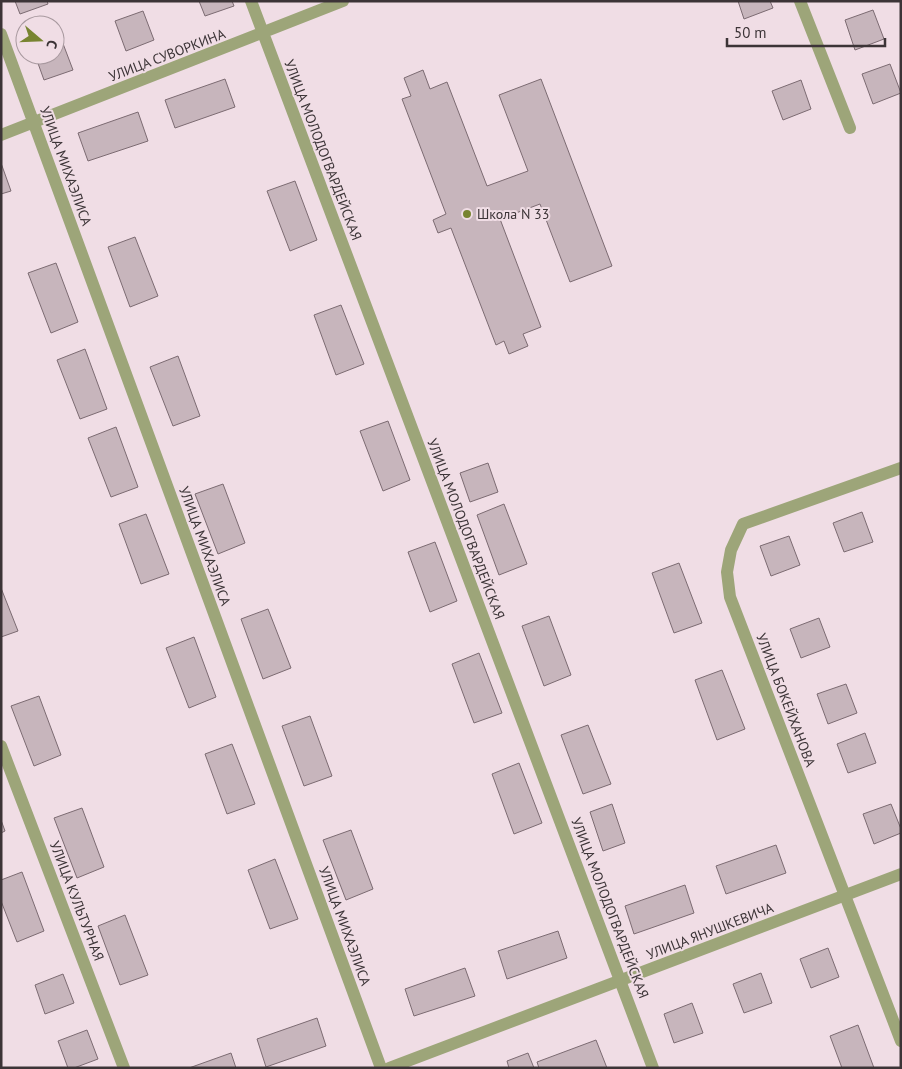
<svg xmlns="http://www.w3.org/2000/svg" width="902" height="1069" font-family="'PT Sans',sans-serif">
<style>
.building{fill:#c7b5bc;stroke:#7c6b72}
.lines{fill:none;stroke-linecap:round;stroke-linejoin:round}
.minor{stroke:#9da579;stroke-width:12}
.poi-dot{fill:#788431;stroke:#f0dde5;stroke-width:2}
.labels{text-anchor:middle;dominant-baseline:central;stroke-width:4;stroke-linejoin:round;paint-order:stroke}
.street-label{font-size:14px;fill:#3c3437;stroke:#f0dde5}
.poi-label{font-size:14px;fill:#3c3437;stroke:#f0dde5;text-anchor:start}
</style>
<rect width="100%" height="100%" fill="#f0dde5"/>
<!-- building -->
<path class="building" d="M15,1H47L48,4L20,14Z
M199,1H232L234,6L205,16Z
M738,1H770L773,8L744,19Z
M873,10L884,39L855,50L845,20Z
M143,11L154,40L126,51L115,21Z
M62,41L73,70L44,80L35,55H55V43Z
M890,64L901,93L873,104L862,74Z
M423,70L430,89L447,82L487,186L528,171L499,95L541,79L612,266L570,282L540,204L500,219L541,327L523,334L528,346L509,354L504,341L496,345L451,228L438,233L433,220L446,214L402,99L411,96L404,78Z
M225,79L235,107L175,128L165,100Z
M801,80L811,109L783,120L772,91Z
M138,112L148,141L88,161L78,133Z
M1,163L11,191L1,194Z
M295,181L317,240L290,251L267,191Z
M135,237L158,296L130,307L108,247Z
M56,263L78,322L51,333L28,273Z
M341,305L364,364L336,375L314,315Z
M85,349L107,409L80,419L57,360Z
M178,356L200,416L173,426L150,367Z
M388,421L410,480L383,491L360,431Z
M116,427L138,487L111,497L88,438Z
M488,463L498,492L470,502L460,473Z
M223,484L245,543L218,554L195,494Z
M504,504L527,564L499,575L477,515Z
M862,512L873,542L844,552L833,523Z
M146,514L169,574L141,584L119,524Z
M789,536L800,565L771,576L760,546Z
M435,542L457,601L430,612L408,552Z
M679,563L702,623L674,633L652,573Z
M1,588L18,631L1,637Z
M268,609L291,668L263,679L241,619Z
M549,616L571,675L544,686L522,626Z
M819,618L830,647L801,658L790,629Z
M194,637L216,697L189,708L166,648Z
M479,653L502,713L474,723L452,664Z
M722,670L745,729L717,740L695,680Z
M846,684L857,713L828,724L817,694Z
M39,696L61,755L34,766L11,706Z
M310,716L332,776L304,786L282,726Z
M588,725L611,784L583,794L561,735Z
M865,733L876,763L848,773L837,744Z
M232,744L255,804L227,814L205,754Z
M519,763L542,823L514,834L492,774Z
M612,804L625,843L603,851L590,812Z
M891,804L901,829V833L874,844L863,814Z
M82,808L104,867L77,878L54,818Z
M1,820L5,831L1,833Z
M351,830L373,889L346,900L323,840Z
M776,845L786,873L726,894L716,866Z
M275,859L298,919L270,929L248,870Z
M22,872L44,931L17,942L1,901V880Z
M685,885L694,913L634,934L625,906Z
M125,915L148,975L120,985L98,926Z
M558,931L567,958L507,979L498,951Z
M828,948L839,977L811,988L800,959Z
M465,968L475,996L414,1016L405,989Z
M761,973L772,1003L744,1013L733,984Z
M63,974L74,1003L45,1014L35,985Z
M692,1003L703,1033L674,1043L664,1014Z
M317,1018L326,1046L266,1067L257,1039Z
M858,1025L874,1068H842L830,1036Z
M87,1030L98,1059L74,1068H68L58,1041Z
M596,1040L607,1068H539L537,1062Z
M231,1053L236,1068H189Z
M528,1053L534,1068H509L507,1061Z"/>
<g class="lines">
<!-- minor -->
<path class="minor" d="M251,1L653,1068
M800,1L850,128
M1,34L381,1068
M1,135L343,1
M901,468L743,524L731,550L727,572L730,597L901,1041
M1,746L124,1068
M389,1068L901,874"/>
</g>
<!-- markers -->
<circle class="poi-dot" cx="467" cy="214" r="5"/>
<g class="labels">
<!-- street labels -->
<g class="street-label">
<text transform="translate(167 55) rotate(-21)">УЛИЦА СУВОРКИНА</text>
<text transform="translate(323 150) rotate(69)">УЛИЦА МОЛОДОГВАРДЕЙСКАЯ</text>
<text transform="translate(66 166) rotate(70)">УЛИЦА МИХАЭЛИСА</text>
<text transform="translate(466 529) rotate(69)">УЛИЦА МОЛОДОГВАРДЕЙСКАЯ</text>
<text transform="translate(205 546) rotate(70)">УЛИЦА МИХАЭЛИСА</text>
<text transform="translate(786 700) rotate(69)">УЛИЦА БОКЕЙХАНОВА</text>
<text transform="translate(77 901) rotate(69)">УЛИЦА КУЛЬТУРНАЯ</text>
<text transform="translate(610 908) rotate(69)">УЛИЦА МОЛОДОГВАРДЕЙСКАЯ</text>
<text transform="translate(345 926) rotate(70)">УЛИЦА МИХАЭЛИСА</text>
<text transform="translate(710 931) rotate(-21)">УЛИЦА ЯНУШКЕВИЧА</text>
</g>
<!-- poi labels -->
<g class="poi-label">
<text x="477" y="214">Школа N 33</text>
</g>
</g>
<!-- border -->
<rect width="902" height="1069" fill="none" stroke="#3c3437" stroke-width="5"/>
<!-- north arrow -->
<g transform="translate(40 40) rotate(109)"><circle r="24" fill="#f0dde5" stroke="#a8999f"/>
<path d="M0-4L9 19L0 12L-9 19Z" fill="#788431"/>
<text y="-8" font-size="14" font-weight="bold" text-anchor="middle" fill="#3c3437">С</text>
</g>
<!-- scale -->
<path d="M727 38v8h158v-8" fill="none" stroke="#3c3437" stroke-width="2.5"/>
<text x="734" y="38" font-size="15" fill="#3c3437" stroke="#f0dde5" stroke-width="4" paint-order="stroke">50 m</text>
</svg>
